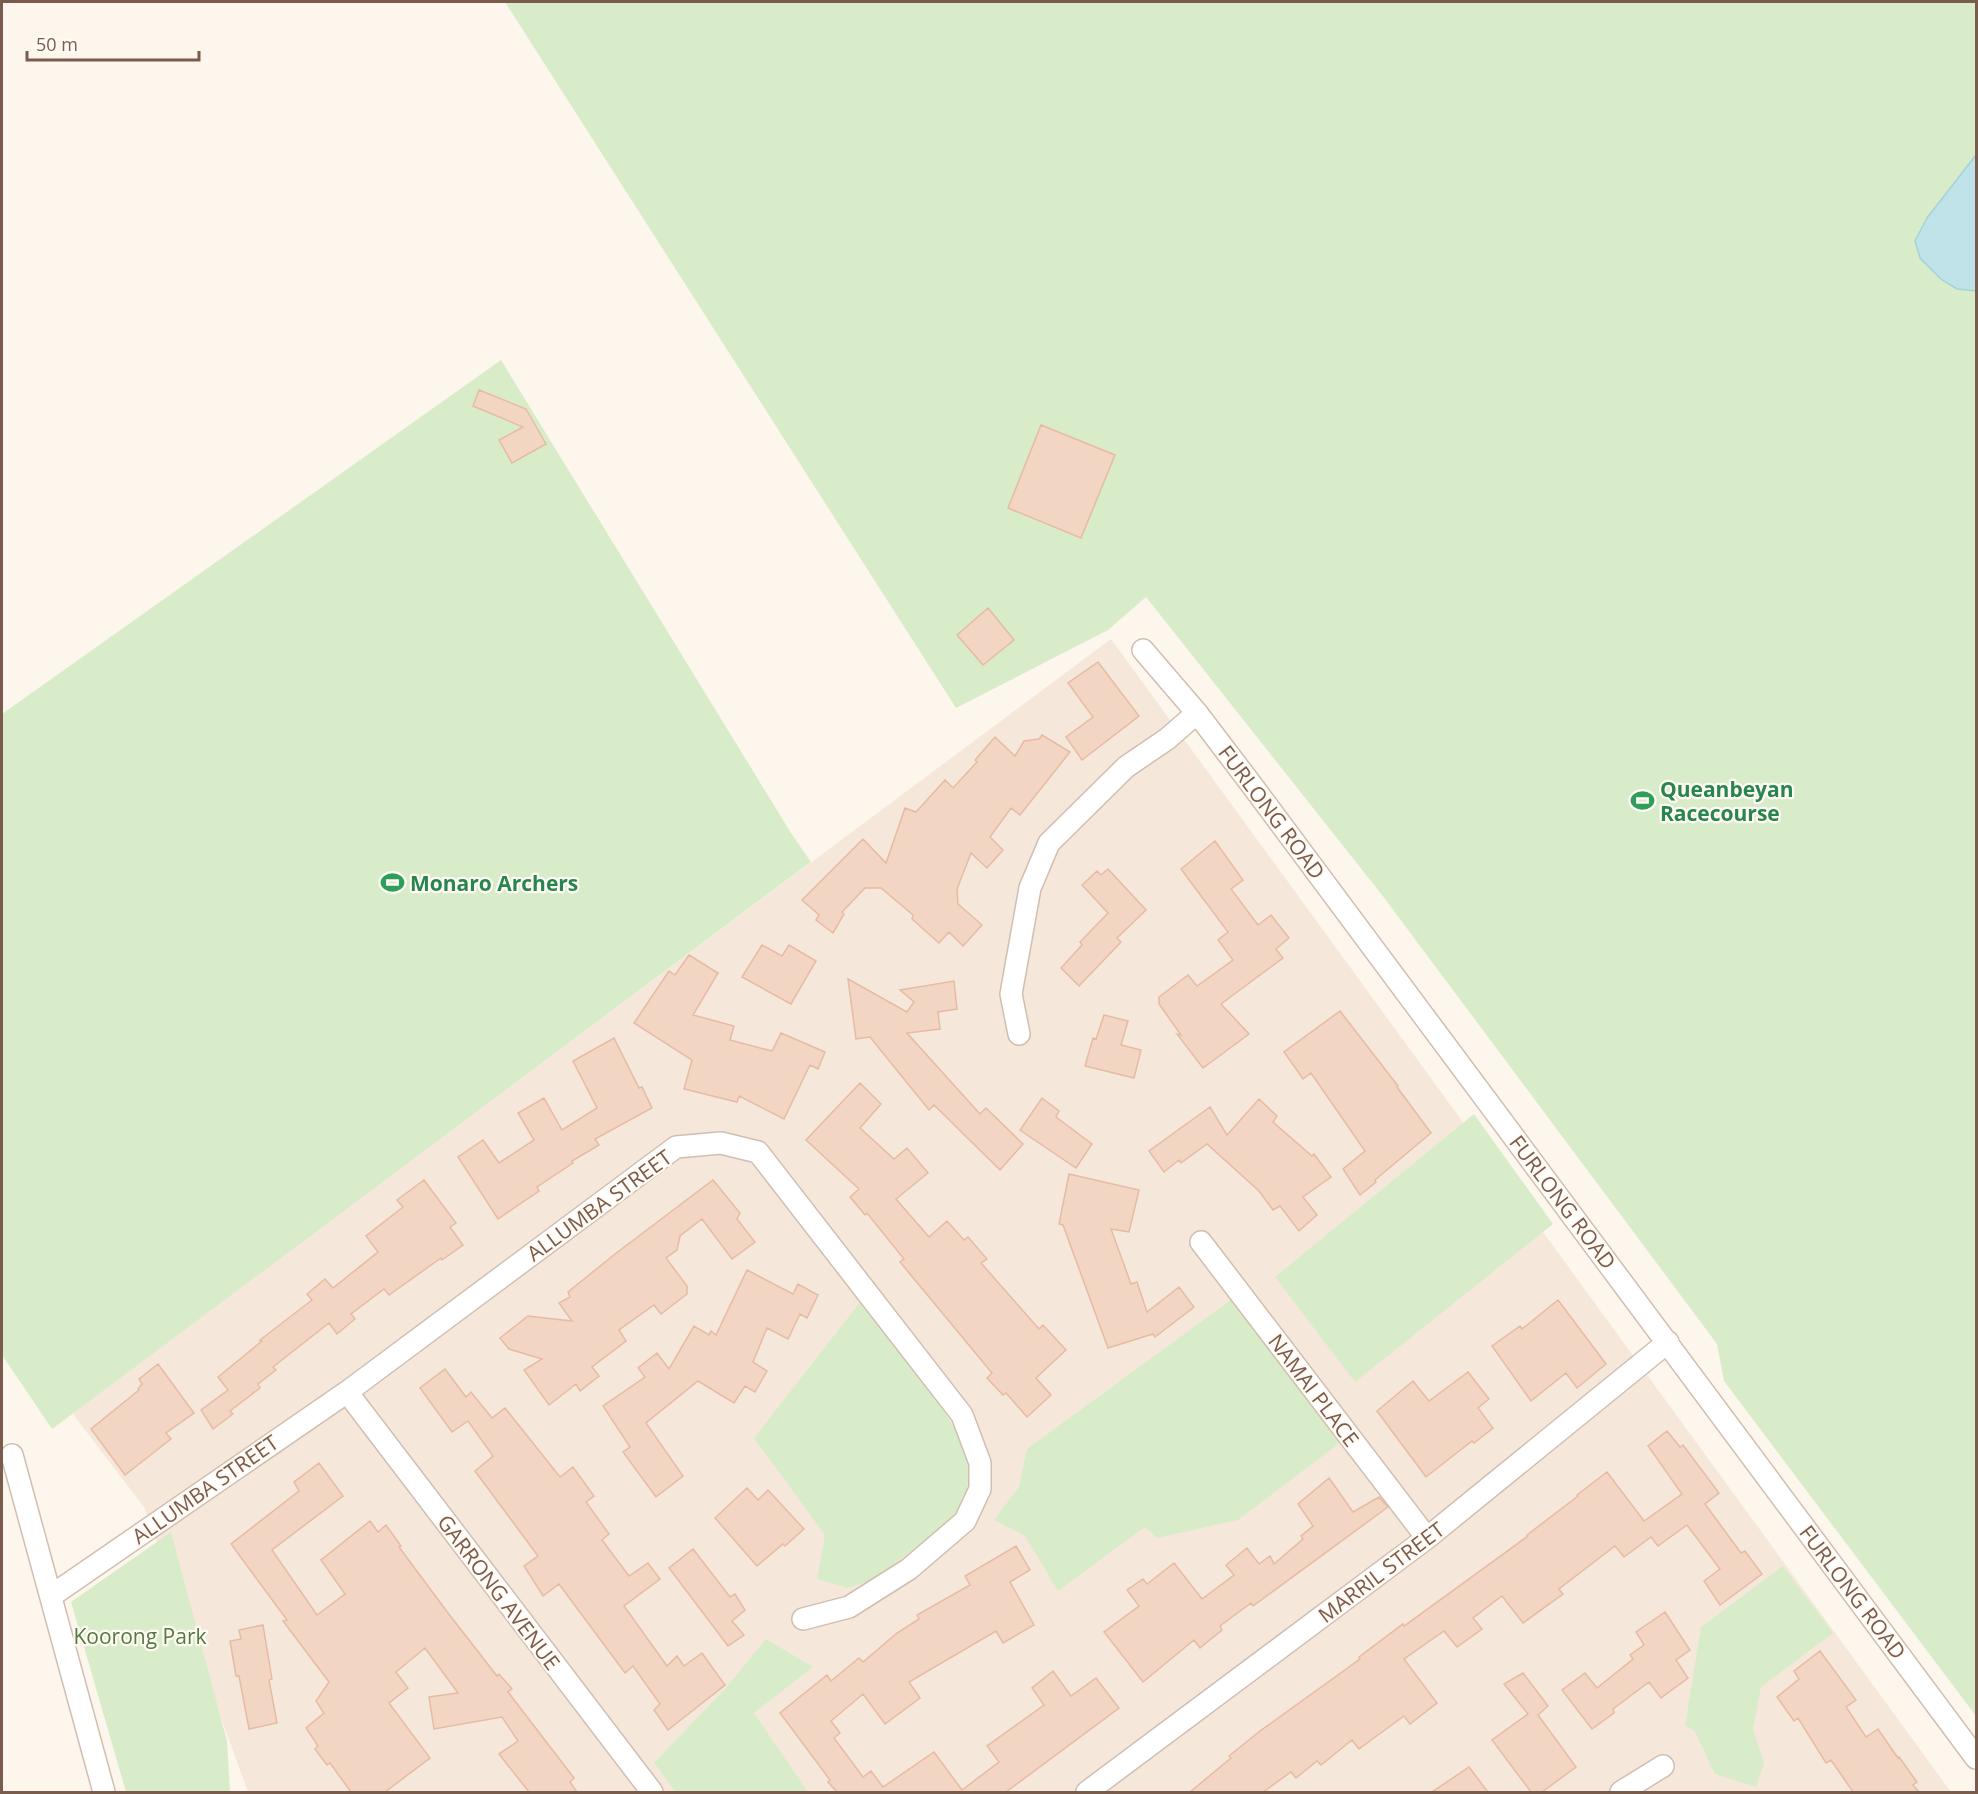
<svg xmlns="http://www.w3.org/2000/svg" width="1978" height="1794" font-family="'Open Sans',sans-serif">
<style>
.residential{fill:#f5e8da}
.green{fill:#d8ecc9}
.water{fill:#bfe3e8;stroke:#a5d3da;stroke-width:1.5}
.building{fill:#f3d5c3;stroke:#e6bba3;stroke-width:1.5}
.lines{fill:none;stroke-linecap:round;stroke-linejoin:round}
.minor-casing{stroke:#d1beb0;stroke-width:24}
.minor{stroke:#fff;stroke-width:21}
.labels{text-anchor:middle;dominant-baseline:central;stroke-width:4.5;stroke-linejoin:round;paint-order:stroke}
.leisure-label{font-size:21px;font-weight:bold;fill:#27864d;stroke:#fffaf3;text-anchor:start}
.street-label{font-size:21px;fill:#7a5c4d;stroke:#fffaf3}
.park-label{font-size:21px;fill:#537a41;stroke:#fffaf3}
</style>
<rect width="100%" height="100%" fill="#fdf6ec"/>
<!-- residential -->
<path class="residential" d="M1111,639L1951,1792H248L144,1507L72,1413Z"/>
<!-- green -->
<path class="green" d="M505,2H1976V1716L1724,1381L1717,1344L1382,895L1146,597L1108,630L956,708Z
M501,360L791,833L811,862L52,1429L2,1355V714Z
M1474,1114L1553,1224L1355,1382L1275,1277Z
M1239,1294L1349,1436L1238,1520L1157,1538L1145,1527L1058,1591L1025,1536L994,1520L1019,1487L1027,1449Z
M865,1296L957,1431L968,1451L969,1465L967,1490L956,1514L943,1527L872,1580L848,1588L817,1579L825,1535L754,1438Z
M171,1532L227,1741L230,1792H126L71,1602Z
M1783,1566L1833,1633L1761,1687L1753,1729L1764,1763L1756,1787L1715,1774L1694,1730L1685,1726L1701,1627Z
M766,1639L813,1667L754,1713L808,1792H676L654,1763L725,1689Z"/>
<!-- water -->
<path class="water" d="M1976,155V291L1957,289L1942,280L1920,258L1915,241L1927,218Z"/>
<!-- building -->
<path class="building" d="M479,390L526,409L546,444L512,463L499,440L523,427L473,406Z
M1041,425L1115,455L1081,538L1008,508Z
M988,608L1014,640L983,665L957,635Z
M1098,662L1139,716L1082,760L1066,737L1093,717L1068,683Z
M1042,735L1070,752L1020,815L1011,808L990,837L1003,850L987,868L971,853L957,889L958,904L982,925L963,946L949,932L939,943L912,919L913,915L881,888H865L842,912L844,914L833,933L816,920L819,915L802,900L863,839L886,863L905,808L916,812L945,780L953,788L977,762L975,760L995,737L1015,756L1024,741L1039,739Z
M1215,841L1243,880L1231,889L1258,925L1271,915L1289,938L1276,949L1283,958L1221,1004L1249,1034L1203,1068L1177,1034L1181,1035L1159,1004V997L1188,975L1197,986L1233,960L1218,940L1228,932L1181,869Z
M1108,869L1146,910L1117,938L1121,942L1079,986L1061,968L1082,945L1080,942L1108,913L1082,885L1097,871L1101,875Z
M762,945L782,956L789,945L816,961L791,1004L742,977Z
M689,955L718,973L693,1015L734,1026L730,1040L772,1051L781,1033L825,1052L818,1069L810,1065L784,1119L739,1096L737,1102L684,1089L692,1060L634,1023L669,971L675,975Z
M848,979L907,1012L914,1002L900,990L954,981L957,1009L938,1012L940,1029L907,1033L980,1114L986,1108L1023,1144L1000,1170L934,1105L929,1110L870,1037L856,1039Z
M1340,1011L1398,1086L1397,1087L1431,1133L1375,1180L1376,1182L1360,1195L1343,1169L1365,1151L1311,1073L1303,1079L1284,1052Z
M1104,1015L1128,1021L1121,1045L1141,1050L1134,1078L1085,1066L1093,1038L1096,1039Z
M614,1038L639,1088L642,1087L652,1108L595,1139L599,1145L572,1161L573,1163L537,1187L539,1191L498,1219L458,1157L483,1140L499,1163L534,1140L518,1113L544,1098L562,1130L597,1108L573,1061Z
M860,1083L881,1104L860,1128L894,1159L907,1148L928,1173L896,1199L929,1237L947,1221L964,1240L968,1237L987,1259L981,1263L1039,1329L1043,1325L1066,1350L1036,1378L1051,1395L1027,1417L1006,1393L1003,1395L987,1378L992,1373L900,1262L904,1259L867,1213L865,1215L850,1197L859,1189L806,1140Z
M1042,1098L1059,1111L1056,1117L1092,1144L1076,1168L1020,1130Z
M1259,1099L1277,1116L1273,1122L1312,1156L1314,1154L1331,1177L1303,1197L1317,1215L1299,1231L1280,1206L1273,1210L1259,1191L1207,1144L1181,1163L1179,1160L1164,1172L1149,1151L1210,1107L1227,1135Z
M1069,1174L1139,1190L1129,1232L1111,1229L1131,1284L1137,1282L1147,1312L1179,1287L1194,1307L1155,1337L1153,1334L1108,1348L1063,1225L1059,1224Z
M424,1180L456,1223L450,1227L463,1245L442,1260L441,1258L389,1295L384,1289L351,1314L355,1319L337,1334L329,1323L273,1367L276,1370L258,1384L260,1388L230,1411L233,1414L213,1429L201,1410L228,1390L218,1377L262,1341L260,1340L312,1300L307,1294L325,1279L333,1288L378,1252L366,1236L403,1207L397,1200Z
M713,1180L740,1213L737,1219L755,1242L732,1259L702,1219L680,1236L677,1250L666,1258L687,1286V1294L661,1314L654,1305L619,1330L626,1341L592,1367L599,1376L580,1391L576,1384L549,1405L524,1370L542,1359L509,1349L500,1338L528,1316L572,1321L559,1303L570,1297L568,1292L615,1254Z
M747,1270L793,1294L798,1284L818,1295L807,1318L800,1314L788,1339L767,1328L753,1362L767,1371L755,1392L745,1386L734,1403L698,1381L646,1423L683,1476L656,1497L623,1452L630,1447L603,1406L645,1377L638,1368L657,1353L669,1369L694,1326L709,1335L711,1331L716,1335Z
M1558,1300L1606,1364L1577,1388L1566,1373L1531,1401L1492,1346L1520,1326L1522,1329Z
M158,1364L194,1413L166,1433L171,1439L125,1475L91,1429L139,1390L138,1389L142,1384L139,1379Z
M445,1369L466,1397L471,1392L492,1418L505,1408L560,1477L573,1467L594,1496L586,1502L609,1534L602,1540L629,1576L648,1563L660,1579L624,1606L667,1666L677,1656L684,1666L702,1653L725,1685L668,1730L654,1710L660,1704L633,1666L625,1673L559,1584L543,1596L524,1566L538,1556L475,1471L493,1456L468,1421L452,1432L420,1388Z
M1468,1372L1489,1399L1478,1408L1493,1428L1474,1443L1472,1441L1426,1477L1377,1411L1413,1381L1429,1401Z
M1667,1431L1680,1447L1683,1445L1719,1493L1705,1504L1741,1553L1745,1551L1762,1574L1720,1605L1704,1581L1720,1569L1687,1525L1658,1546L1651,1537L1624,1557L1615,1546L1559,1589L1563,1594L1523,1623L1502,1596L1473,1618L1482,1629L1457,1647L1444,1631L1404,1659L1437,1703L1410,1724L1404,1716L1359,1749L1352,1740L1321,1765L1317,1761L1296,1778L1291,1772L1263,1792H1190L1231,1758L1229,1756L1260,1731L1360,1659L1359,1657L1403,1624L1404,1626L1528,1536L1527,1535L1578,1496L1577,1495L1607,1472L1644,1521L1682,1494L1648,1446Z
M319,1463L343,1496L272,1550L317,1615L345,1594L321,1560L370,1521L378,1532L386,1525L401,1546L399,1547L448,1613L497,1676L499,1674L512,1689L508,1692L574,1778L570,1782L577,1792H529L499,1754L518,1741L502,1717L434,1729L429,1697L458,1693L425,1648L396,1672L408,1688L389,1703L430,1758L385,1792H351L330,1763L327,1765L315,1749L318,1746L306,1728L324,1713L316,1701L329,1682L283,1621L287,1620L231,1544L299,1491L294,1482Z
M1329,1478L1353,1512L1379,1497L1388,1507L1253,1606L1251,1603L1220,1626L1222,1630L1200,1648L1194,1640L1143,1682L1104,1632L1139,1606L1127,1590L1143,1579L1147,1584L1174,1563L1202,1599L1234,1575L1226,1565L1247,1548L1259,1564L1270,1556L1274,1564L1303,1539L1301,1536L1313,1526L1298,1504Z
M747,1488L758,1500L768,1490L804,1529L785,1546L783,1544L757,1566L715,1518Z
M1016,1546L1030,1570L1010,1582L1034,1625L1003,1643L996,1631L909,1682L920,1698L885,1724L863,1694L831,1721L840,1733L834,1738L863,1777L871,1771L883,1787L934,1752L962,1790L999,1762L987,1746L1044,1705L1032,1688L1053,1671L1071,1696L1096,1678L1119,1708L1006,1792H837L828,1782L830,1780L780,1713L827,1675L831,1681L859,1658L863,1662L897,1633L919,1619L917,1615L970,1585L965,1576Z
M693,1549L730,1597L735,1594L745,1610L732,1621L744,1635L728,1646L669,1568Z
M1665,1612L1690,1650L1676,1660L1688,1678L1661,1698L1649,1682L1613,1709L1614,1713L1592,1729L1562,1690L1585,1673L1597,1688L1633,1659L1630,1655L1644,1645L1636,1632Z
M263,1625L272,1679L269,1680L277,1723L249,1729L239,1676H236L230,1641L241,1639L239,1630Z
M1820,1651L1856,1700L1846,1707L1866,1737L1878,1729L1898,1758L1899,1757L1917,1782L1913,1785L1919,1792H1853L1831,1760L1826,1763L1798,1718L1794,1721L1777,1697L1799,1679L1794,1671Z
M1523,1673L1548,1706L1538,1715L1576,1767L1542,1792H1531L1492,1740L1528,1714L1504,1684Z
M1469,1767L1488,1792H1432Z"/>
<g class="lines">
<defs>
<path id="minor" d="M1143,650L1197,713L1251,784L1976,1758
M1019,1034L1011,994L1030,888L1049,843L1126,767L1167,739L1197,713
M1201,1242L1427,1538
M347,1392L652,1792
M12,1455L104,1792
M51,1596L347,1392L676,1147L721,1143L758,1152L962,1415L980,1463V1489L965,1521L909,1569L849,1607L803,1619
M1087,1792L1427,1538L1668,1342
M1621,1792L1663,1766"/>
</defs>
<!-- minor casing -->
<use href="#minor" class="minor-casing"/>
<!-- minor -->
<use href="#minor" class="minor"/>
</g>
<!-- icons -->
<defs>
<symbol id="stadium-bare" viewBox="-9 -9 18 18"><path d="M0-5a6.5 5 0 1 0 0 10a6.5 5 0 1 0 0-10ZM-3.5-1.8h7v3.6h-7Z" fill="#2e9e5b" stroke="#fffaf3" stroke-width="2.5" paint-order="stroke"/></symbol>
</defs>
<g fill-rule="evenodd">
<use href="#stadium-bare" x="1626" y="784" width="33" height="33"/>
<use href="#stadium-bare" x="376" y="866" width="33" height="33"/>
</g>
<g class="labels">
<!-- leisure labels -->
<g class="leisure-label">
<text x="1660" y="789">Queanbeyan<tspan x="1660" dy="24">Racecourse</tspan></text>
<text x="410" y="883">Monaro Archers</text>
</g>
<!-- street labels -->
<g class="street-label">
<text transform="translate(1272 812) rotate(53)">FURLONG ROAD</text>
<text transform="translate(1563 1202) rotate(53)">FURLONG ROAD</text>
<text transform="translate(599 1205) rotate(-36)">ALLUMBA STREET</text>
<text transform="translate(1314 1390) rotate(53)">NAMAI PLACE</text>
<text transform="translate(205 1489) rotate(-35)">ALLUMBA STREET</text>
<text transform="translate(1381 1572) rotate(-37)">MARRIL STREET</text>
<text transform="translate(499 1592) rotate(53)">GARRONG AVENUE</text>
<text transform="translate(1853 1592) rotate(53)">FURLONG ROAD</text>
</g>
<!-- park labels -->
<g class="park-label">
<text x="140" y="1636">Koorong Park</text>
</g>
</g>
<!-- border -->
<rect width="1978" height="1794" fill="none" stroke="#7a5c4d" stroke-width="6"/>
<!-- scale -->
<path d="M27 51v9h172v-9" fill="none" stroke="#7a5c4d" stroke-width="3"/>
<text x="36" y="51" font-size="18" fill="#7a5c4d" stroke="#fffaf3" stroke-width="4.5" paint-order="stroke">50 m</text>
</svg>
